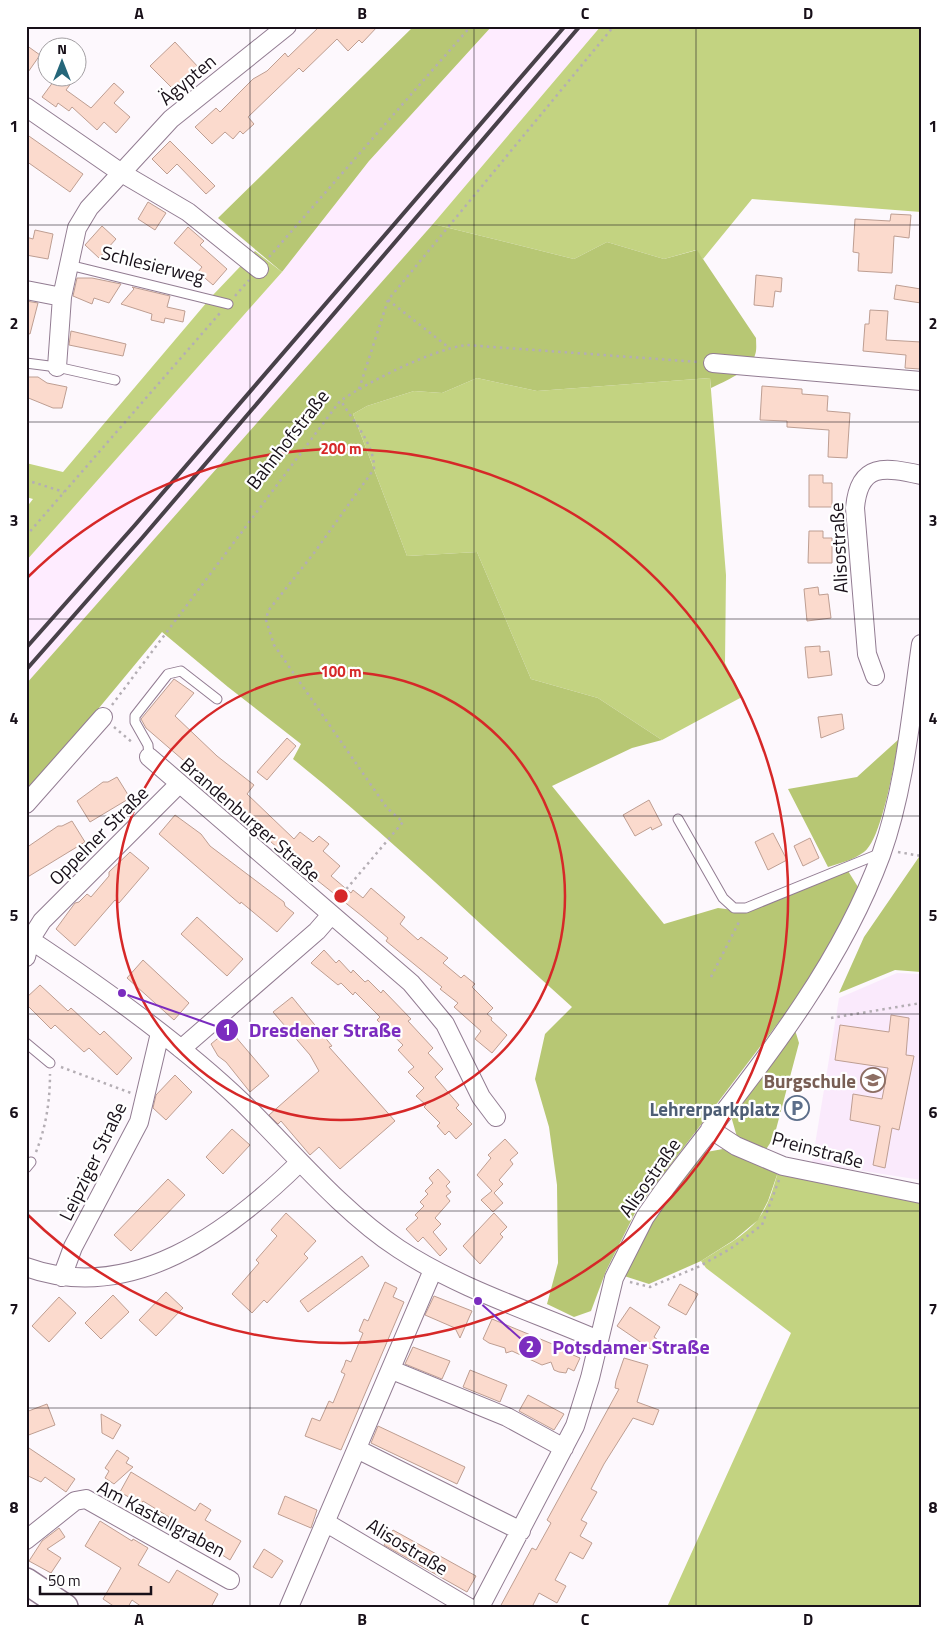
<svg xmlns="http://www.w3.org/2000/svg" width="947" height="1633" font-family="'Titillium Web',sans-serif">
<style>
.built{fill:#feecff}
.education{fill:#faeafc}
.green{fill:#c3d381}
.forest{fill:#b7c774}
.building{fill:#fbdacd;stroke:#be9e92}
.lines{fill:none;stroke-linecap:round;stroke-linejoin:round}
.lane-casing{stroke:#927c92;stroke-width:11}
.street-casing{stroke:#927c92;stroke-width:20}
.secondary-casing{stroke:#927c92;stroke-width:28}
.path{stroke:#b4aeb4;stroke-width:2.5;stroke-dasharray:2.5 4;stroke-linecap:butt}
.lane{stroke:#fff;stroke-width:9}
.street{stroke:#fff;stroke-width:18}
.secondary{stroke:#fff;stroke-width:25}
.rail{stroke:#484149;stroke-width:4}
.grid{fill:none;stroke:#181019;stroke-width:1;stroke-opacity:0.55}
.ring{fill:none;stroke:#d62828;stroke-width:2.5}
.labels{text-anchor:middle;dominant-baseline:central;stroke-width:4.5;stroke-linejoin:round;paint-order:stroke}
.street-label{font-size:19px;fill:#181019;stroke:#fff}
.education-label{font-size:19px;font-weight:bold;fill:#785e54;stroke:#fff;text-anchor:end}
.service-label{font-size:19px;font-weight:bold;fill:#4e5e75;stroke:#fff;text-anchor:end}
.centre{fill:#d62828;stroke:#fff;stroke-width:2.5}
.ring-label{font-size:15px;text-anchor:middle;font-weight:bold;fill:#d62828;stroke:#fff;stroke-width:4.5;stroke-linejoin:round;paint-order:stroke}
.leader{fill:none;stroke:#7b2cbf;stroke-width:2}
.callout-dot{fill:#7b2cbf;stroke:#fff;stroke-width:2}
.mark-label{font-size:15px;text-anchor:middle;font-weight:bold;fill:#fff}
.callout-label{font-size:20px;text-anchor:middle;font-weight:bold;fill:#7b2cbf;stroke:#fff;stroke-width:4.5;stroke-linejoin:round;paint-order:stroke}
.neatline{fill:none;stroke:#181019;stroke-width:2}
.grid-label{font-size:16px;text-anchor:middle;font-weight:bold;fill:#181019}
</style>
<rect width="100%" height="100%" fill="#fdf8fd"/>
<!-- built -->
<path class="built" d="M492,26H601L433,224L26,684V561L282,272L369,161Z"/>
<!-- education -->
<path class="education" d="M897,973L921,974V1180L812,1163L839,998Z"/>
<!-- green -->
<path class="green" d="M601,26H921V212L752,199L703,259L696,250L664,259L607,242L574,259L433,224Z
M255,251L282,272L26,561V508L33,499L26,497V463L63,472L213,295Z
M477,378L537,391L710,378L726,575L725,663L742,697L662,740L598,698L531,679L477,552L407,556L353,414L367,406L414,391L442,393Z
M778,1172L921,1200V1607H667L791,1333L706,1268L701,1261C718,1250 747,1235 758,1219C769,1206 773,1188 778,1172Z"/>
<!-- forest -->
<path class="forest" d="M414,26H492L369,161L282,272L218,218Z
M433,224L574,259L607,242L664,259L697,250L756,338C756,343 757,350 755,355C751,371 725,381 711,388L710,378L537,391L477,378L442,393L414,391L367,406L353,414L407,556L477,552L531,679L598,698L662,740L632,748L552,786L664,924L718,908L749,912L848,871L858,887L840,927L794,1002L637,1209L606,1271L591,1311L574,1317L547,1304L558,1263L557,1185L549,1127L535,1079L545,1034L572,1007C479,924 390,837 293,759L301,744L228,687L162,632L26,796V684Z
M899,739C894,763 882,839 864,852C853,860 841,863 828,867L788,789L857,777Z
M921,854V972L895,970L839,993L864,937Z
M795,1030L799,1043L774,1137L765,1151L737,1137L731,1116Z
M723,1149L778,1172L768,1201L758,1220L734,1240L701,1261L649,1284L621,1275L651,1219L701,1153Z"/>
<!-- building -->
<path class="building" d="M320,26H378L362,43L359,40L348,51L337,39L303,72L299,68L248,117L254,124L243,134L240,131L233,139L225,132L212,144L195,127L216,108L220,112L253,79L267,71L285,53L288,57Z
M175,42L199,68L175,91L150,66Z
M26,45L40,55L26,75Z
M56,78H75L66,90L91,108L114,83L124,92L114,103L130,117L116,133L104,122L97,130L72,107L69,111L58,103L56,107L42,97Z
M26,134L83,174L70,192L26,161Z
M170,141L215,186L206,194L177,164L167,174L152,159Z
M148,202L166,213L155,230L138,219Z
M891,214L911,215L909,238L894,236L892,273L858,271L859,253L853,252L855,219L890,221Z
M102,226L116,239L99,258L85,245Z
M188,227L204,241L200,245L227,269L213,285L198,272L202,267L174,243Z
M35,230L53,234L48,259L26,255V237L33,239Z
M756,275L782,278L781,292L775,291L773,307L754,305Z
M77,278H92L121,284L109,303L94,298L92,304L73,296Z
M896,285L921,289V303L894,299Z
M132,287L170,296L167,307L185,311L183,322L165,318L164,323L151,320L152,314L121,304L134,289Z
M26,301L38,303L30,334L26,333Z
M870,310L888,311L886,340L921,342L920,369L905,368L906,355L863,351L865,324H869Z
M71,331L126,344L123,356L69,345Z
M26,377H38L47,383L67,387L62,408H53L26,397Z
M762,386L802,389V394L828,396L827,411L850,413L847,458L828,457L829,430L787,427V421L760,420Z
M809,475H823V483H832V507H809Z
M809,531H823V538H832V563H808Z
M818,587L819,595L828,594L831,618L807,621L804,589Z
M820,646V652L829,651L832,675L808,678L805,647Z
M174,679L194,693L175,716L217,756L254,785L247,794L294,839L300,832L313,842L319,836L329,844L323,851L340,866L331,876L351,893L353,890L363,898L371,888L405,917L400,924L418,940L421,937L448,958L443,963L461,978L464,975L475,984L472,987L493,1008L487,1014L492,1018L491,1020L507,1035L492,1053L475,1039L481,1031L454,1007L458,1003L440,989L442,987L386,941L388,938L362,916L288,857L261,833L262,831L241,810L146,728L141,719Z
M842,714L844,729L821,738L818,717Z
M287,738L296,746L267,780L257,772Z
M117,777L130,798L90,822L77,801L103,782H108Z
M649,800L662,825L652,830L651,827L635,836L623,815Z
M175,815L201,834L210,846L284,902L285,906L294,913L277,932L241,902L240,904L159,834Z
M72,821L85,842L26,878V848L58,826H62Z
M773,833L787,860L768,870L755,842Z
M810,838L819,858L803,866L794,846Z
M130,852L149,868L119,903L115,900L75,946L56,929L75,903L79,902L87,894L91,897L109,876V872Z
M197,917L243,959L227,976L181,934Z
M324,950L336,963L339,960L351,973L353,970L365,982L368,980L381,993L383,990L411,1019L408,1021L433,1048L428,1053L443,1069L435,1077L459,1105L456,1108L472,1124L456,1139L449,1131L445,1135L437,1126L440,1123L424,1107L426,1105L416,1096L424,1088L408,1072L414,1067L398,1050L403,1045L377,1020L380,1017L355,992L353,995L341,983L338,985L311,963Z
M143,960L189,1003L174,1020L127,978Z
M40,985L68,1011L71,1008L100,1035L104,1031L132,1058L117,1075L89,1048L84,1052L55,1025L51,1029L26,1004V998Z
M292,997L332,1046L329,1047L395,1121L340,1169L319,1147L310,1155L281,1121L278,1124L269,1115L319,1071L310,1055L273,1012Z
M891,1015L909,1018L906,1055L914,1056L899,1130L892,1128L885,1168L873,1165L880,1126L850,1120L853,1094L882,1099L888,1068L835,1060L840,1025L889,1032Z
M229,1029L269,1076L250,1092L226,1062L218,1056L211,1044Z
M175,1075L192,1092L166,1120L153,1108L156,1095Z
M232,1129L250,1145L223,1174L206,1157Z
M505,1139L518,1153L510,1160L513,1164L499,1180L503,1184L494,1193L503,1203L493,1212L481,1200L492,1191L477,1175L491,1158L488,1155Z
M438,1169L450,1182L446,1186L451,1192L446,1196L450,1201L435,1218L441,1224L433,1232L447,1249L440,1256L423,1237L418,1242L406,1229L418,1218L415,1215L424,1206L420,1202L428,1194L425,1191L433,1183L429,1178Z
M168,1179L185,1195L131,1251L114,1235Z
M286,1213L316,1241L304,1254L308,1258L267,1303L264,1300L252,1313L232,1294L259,1263L256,1260L277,1236L271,1230Z
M494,1213L507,1227L500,1234L503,1237L480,1264L463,1246Z
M362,1256L369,1266L308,1312L300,1301Z
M385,1282L397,1288L393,1297L404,1302L341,1450L305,1436L312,1418L320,1421L329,1401L333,1403L345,1374L341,1372L344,1366L346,1360L351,1362L363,1333L359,1331L364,1319L368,1321Z
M680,1284L698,1294L686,1315L668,1305Z
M166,1292L183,1308L156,1336L139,1320Z
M113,1295L129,1312L101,1339L85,1323Z
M434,1296L472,1311L460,1338L455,1328L425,1315Z
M59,1297L76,1313L49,1342L32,1326Z
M630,1307L660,1327L654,1337L661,1342L655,1352L617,1326Z
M492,1319L574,1353L573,1355L580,1358L574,1371L568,1368L566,1373L559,1372L554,1370L551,1362L542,1365L512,1351L506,1353L505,1348L489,1343L483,1339Z
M413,1347L450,1361L442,1379L405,1364Z
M624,1358L648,1365L637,1402L659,1410L653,1425L633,1418L604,1464L591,1489L597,1492L581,1520L587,1523L580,1536L592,1543L583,1559L570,1552L555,1580L566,1586L557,1603L539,1593L532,1607H500L532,1548L536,1550L551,1523L547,1520L619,1389L615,1388L616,1381Z
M470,1370L507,1385L500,1402L463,1387Z
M528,1395L564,1414L554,1430L519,1411Z
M47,1404L55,1425L26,1436V1412Z
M101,1414L121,1425L113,1439L102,1433Z
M378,1426L465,1467L457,1484L371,1443Z
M26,1446L75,1479L66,1492L45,1477L41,1482L26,1475Z
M117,1450L129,1458L126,1463L133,1467L114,1484L105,1478L109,1471L105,1468Z
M131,1472L195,1511L200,1503L211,1510L205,1520L241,1541L230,1560L188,1533L186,1536L165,1523L169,1517L143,1501L141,1504L120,1492Z
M285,1496L317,1510L311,1528L278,1514Z
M100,1521L132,1541L133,1539L148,1548L138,1565L169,1583L177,1570L218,1594L211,1607H142L132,1600L128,1607H115L103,1599L121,1568L85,1546Z
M59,1528L65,1537L47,1549L61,1558L51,1573L29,1561L42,1541Z
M393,1530L476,1576L467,1592L384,1545Z
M264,1549L283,1561L272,1578L253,1567Z"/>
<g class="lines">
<defs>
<path id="lane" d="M69,265L228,304
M26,363L57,367L115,380
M149,757L148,745L135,722V716L168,674L181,671L217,699
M678,819L723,898L734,908H746L881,853
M26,1043L50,1063
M26,1168L31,1162"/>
<path id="street" d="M26,107L120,172L188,212L259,269
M26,290L62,297
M713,363L921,381
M57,367L62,297L77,228L89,208L171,119L287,26
M875,676L867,654L855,508C859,462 885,467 921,475
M149,757L411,983L445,1024L481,1097L496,1117
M26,804L103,717
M26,937C99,985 179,1042 242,1102C291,1150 341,1211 399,1249C460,1289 531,1311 598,1340
M26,957L30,940L42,921L178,785
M181,1049L317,931L330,916
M710,1129L736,1146L783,1166L921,1194
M26,1267C131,1305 229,1232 300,1162
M62,1277L73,1247L139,1122L160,1033
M392,1370L507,1417L564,1448
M357,1449L521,1531
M325,1522L468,1607
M26,1540L75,1501L86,1499L230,1580
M289,1607L433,1270
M480,1607L575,1426L590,1378L614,1278L645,1217L666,1187C746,1082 835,980 881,855C905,788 911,714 921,644"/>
<path id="secondary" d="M26,1581L65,1607"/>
</defs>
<!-- lane casing -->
<use href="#lane" class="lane-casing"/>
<!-- street casing -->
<use href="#street" class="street-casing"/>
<!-- secondary casing -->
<use href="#secondary" class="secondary-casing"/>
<!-- path -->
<path class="path" d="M269,257L471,26
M235,296L249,280
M388,300L448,347
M359,389L388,300L614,26
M26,480L64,492
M26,536L220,313
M112,705L340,401C370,381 431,350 466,345L699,362
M114,727L133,743
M898,852L921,856
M338,899L403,822L387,808L274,645L266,620L268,611L314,553L374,469C375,445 353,421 341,401
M711,977L740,920
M831,1018L921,1003
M61,1067L131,1093
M36,1152C46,1127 50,1101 50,1074
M630,1282L650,1287L698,1267L730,1249L762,1225L779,1180"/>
<!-- lane -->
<use href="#lane" class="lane"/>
<!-- street -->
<use href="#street" class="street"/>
<!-- secondary -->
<use href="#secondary" class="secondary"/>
<!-- rail -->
<path class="rail" d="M26,648L135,525L565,26
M26,670L142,538L580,26"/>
</g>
<!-- grid -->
<path class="grid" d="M250,26V1607M474,26V1607M696,26V1607M26,225H921M26,422H921M26,619H921M26,816H921M26,1014H921M26,1211H921M26,1408H921"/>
<!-- distance rings -->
<g class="ring">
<circle cx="341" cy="896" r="224"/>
<path d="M28 577A447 447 0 1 1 28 1215"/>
</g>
<!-- icons -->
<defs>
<symbol id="school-ring" viewBox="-11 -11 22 22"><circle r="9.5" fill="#fff" stroke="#8d6e63" stroke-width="1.5"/><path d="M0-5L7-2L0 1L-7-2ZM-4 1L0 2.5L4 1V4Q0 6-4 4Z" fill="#8d6e63"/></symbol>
<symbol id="parking-ring" viewBox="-11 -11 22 22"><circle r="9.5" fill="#fff" stroke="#5c6f8a" stroke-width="1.5"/><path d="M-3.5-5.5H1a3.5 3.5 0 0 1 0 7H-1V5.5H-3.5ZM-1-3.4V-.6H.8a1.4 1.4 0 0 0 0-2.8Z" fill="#5c6f8a"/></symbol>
</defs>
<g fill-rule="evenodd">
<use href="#school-ring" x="859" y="1066" width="28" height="28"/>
<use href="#parking-ring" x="783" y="1094" width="28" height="28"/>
</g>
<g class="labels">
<!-- street labels -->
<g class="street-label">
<text transform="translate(187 79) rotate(-40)">Ägypten</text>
<text transform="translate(153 264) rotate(14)">Schlesierweg</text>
<text transform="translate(287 439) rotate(-52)">Bahnhofstraße</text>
<text transform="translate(838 548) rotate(-93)">Alisostraße</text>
<text transform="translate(251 819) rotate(41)">Brandenburger Straße</text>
<text transform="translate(98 835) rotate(-45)">Oppelner Straße</text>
<text transform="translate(818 1149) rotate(15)">Preinstraße</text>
<text transform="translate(92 1161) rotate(-64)">Leipziger Straße</text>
<text transform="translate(649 1177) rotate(-55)">Alisostraße</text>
<text transform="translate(162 1518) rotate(28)">Am Kastellgraben</text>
<text transform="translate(408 1546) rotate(31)">Alisostraße</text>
</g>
<!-- education labels -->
<g class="education-label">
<text x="856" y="1080">Burgschule</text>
</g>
<!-- service labels -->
<g class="service-label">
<text x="780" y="1108">Lehrerparkplatz</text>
</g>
</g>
<circle cx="341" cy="896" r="8" class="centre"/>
<g class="ring-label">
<text x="341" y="454">200 m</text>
<text x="341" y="677">100 m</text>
</g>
<!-- callouts -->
<path class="leader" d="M122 993L227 1030M478 1301L530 1347"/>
<g class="callout-dot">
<circle cx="122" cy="993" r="5"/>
<circle cx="478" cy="1301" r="5"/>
<circle cx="227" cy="1030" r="12"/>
<circle cx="530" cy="1347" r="12"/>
</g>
<g class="mark-label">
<text x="227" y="1035">1</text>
<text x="530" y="1352">2</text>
</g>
<g class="callout-label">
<text x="325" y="1037">Dresdener Straße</text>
<text x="631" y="1354">Potsdamer Straße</text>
</g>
<!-- border -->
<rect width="947" height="1633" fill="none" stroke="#ffffff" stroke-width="55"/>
<!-- north arrow -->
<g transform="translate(62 62)"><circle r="24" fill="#ffffff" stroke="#a39fa3"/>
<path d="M0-4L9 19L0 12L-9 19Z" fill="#25667a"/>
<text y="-8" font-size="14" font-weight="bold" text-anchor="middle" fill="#181019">N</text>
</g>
<!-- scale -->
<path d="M40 1586v8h111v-8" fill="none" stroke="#181019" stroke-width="2.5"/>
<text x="48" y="1586" font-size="15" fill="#181019" stroke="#ffffff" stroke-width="4" paint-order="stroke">50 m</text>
<rect x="28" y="28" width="892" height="1578" class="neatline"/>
<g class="grid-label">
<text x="139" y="19">A</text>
<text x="362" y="19">B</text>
<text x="585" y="19">C</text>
<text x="808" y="19">D</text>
<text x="14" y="132">1</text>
<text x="933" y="132">1</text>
<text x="14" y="329">2</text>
<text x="933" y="329">2</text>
<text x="14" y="526">3</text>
<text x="933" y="526">3</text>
<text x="14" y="724">4</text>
<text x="933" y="724">4</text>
<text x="14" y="921">5</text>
<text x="933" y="921">5</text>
<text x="14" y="1118">6</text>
<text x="933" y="1118">6</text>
<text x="14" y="1315">7</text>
<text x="933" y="1315">7</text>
<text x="14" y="1513">8</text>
<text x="933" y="1513">8</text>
<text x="139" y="1625">A</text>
<text x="362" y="1625">B</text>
<text x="585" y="1625">C</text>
<text x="808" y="1625">D</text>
</g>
</svg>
